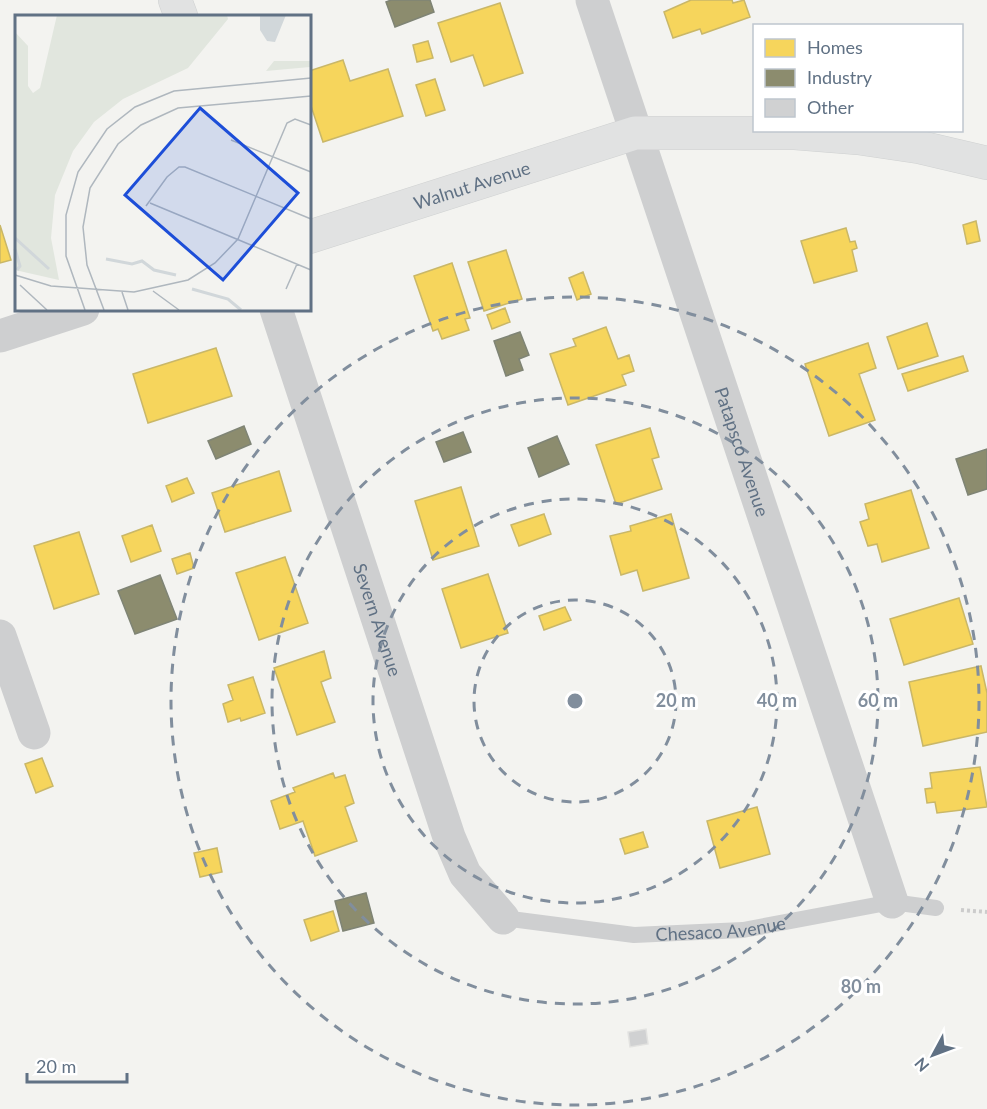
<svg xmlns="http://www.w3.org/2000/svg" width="987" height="1109" font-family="Lato,sans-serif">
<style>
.homes{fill:#f6d55c;stroke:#c9b768;stroke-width:1.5}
.industry{fill:#8c8c6e;stroke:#7f8475;stroke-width:1.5}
.building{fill:#d0d1d2;stroke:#e2e2e0;stroke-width:1.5}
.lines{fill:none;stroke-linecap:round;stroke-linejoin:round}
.secondary-casing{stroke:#cfd1d1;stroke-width:34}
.path{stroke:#ccc;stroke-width:4;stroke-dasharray:3 3;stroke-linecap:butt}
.lane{stroke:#cecfd0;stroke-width:16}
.street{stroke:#cecfd0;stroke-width:33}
.secondary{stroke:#e1e2e2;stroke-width:33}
.ring{fill:none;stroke:#818e9d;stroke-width:3;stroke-dasharray:10 8}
.labels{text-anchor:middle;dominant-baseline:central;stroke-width:6;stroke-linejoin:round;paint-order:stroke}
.street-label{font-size:18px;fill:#607184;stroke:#fff}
.inset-river{fill:none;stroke:#d1d7da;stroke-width:3}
.inset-road{fill:none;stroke:#afb7be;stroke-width:1.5}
.view{fill:#1d4ed8;fill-opacity:0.15;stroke:#1d4ed8;stroke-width:3}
.inset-edge{fill:none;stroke:#607184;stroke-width:3}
.centre{fill:#818e9d;stroke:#fff;stroke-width:3}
.ring-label{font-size:18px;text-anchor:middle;font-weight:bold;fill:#818e9d;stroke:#fff;stroke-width:6;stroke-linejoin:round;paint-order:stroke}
</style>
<rect width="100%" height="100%" fill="#f3f3f0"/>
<!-- homes -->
<path class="homes" d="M732,0L733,3L744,0L750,17L702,34L700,29L673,38L664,12L691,0Z
M500,3L523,73L484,86L473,55L451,62L438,23Z
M428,41L433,58L417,62L413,45Z
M343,60L350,81L388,69L403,116L323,142L309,100V71Z
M435,79L445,110L426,116L416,85Z
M976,221L980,241L967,244L963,225Z
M0,225L11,260L0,263Z
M846,228L850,242L855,241L857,248L852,250L857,271L814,283L801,241Z
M506,250L522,299L484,311L468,262Z
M452,263L470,318L465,319L469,330L442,339L438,329L433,331L414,276Z
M583,272L591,294L577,300L569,278Z
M505,308L510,322L492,329L487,315Z
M927,323L938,356L898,369L887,337Z
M606,327L618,359L629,355L634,371L622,375L626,385L568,405L550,354L576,346L573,339Z
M868,343L876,368L859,374L875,420L829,436L805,364Z
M216,348L232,396L148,423L133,374Z
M963,356L968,371L908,391L902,374Z
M650,428L659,457L652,459L662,489L616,504L596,445Z
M279,471L291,511L225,532L212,493Z
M187,478L194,493L172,502L166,486Z
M461,487L479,546L433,560L415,501Z
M911,490L929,548L882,562L877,544L868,546L860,522L869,519L865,504Z
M544,514L551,534L519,546L511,525Z
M671,514L689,578L643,591L637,570L621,575L610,536L631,531L630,526Z
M152,525L161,551L131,562L122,536Z
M79,532L99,594L54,609L34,546Z
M190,553L194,568L177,574L172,559Z
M285,557L308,623L259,640L236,573Z
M488,574L508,633L461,648L442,589Z
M959,598L973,644L904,665L890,619Z
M565,607L571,620L544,630L539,616Z
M324,651L331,678L321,682L335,722L297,735L274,668Z
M981,666L987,693V732L923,746L909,682Z
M253,677L265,713L241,721L240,718L228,722L223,704L233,700L228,685Z
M42,758L53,786L36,793L25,764Z
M980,767L987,807L937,813L935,802L927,803L925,789L932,788L930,773Z
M333,773L335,778L345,775L354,803L345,807L357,841L315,856L303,821L280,829L271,801L295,792L293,788Z
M757,807L770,854L720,868L707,821Z
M643,832L648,847L625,854L620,839Z
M217,848L222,872L200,877L194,853Z
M333,911L339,931L311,941L304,920Z"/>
<!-- industry -->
<path class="industry" d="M391,0H430L434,12L395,27L386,2Z
M520,332L529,355L519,359L523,370L506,376L494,341Z
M244,426L251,444L216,459L208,441Z
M463,432L471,452L444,462L436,442Z
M557,436L569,464L539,477L528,448Z
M987,449V489L968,495L956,459Z
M160,575L177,619L135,634L118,591Z
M366,893L374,923L343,931L335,901Z"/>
<!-- building -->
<path class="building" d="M646,1029L648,1044L630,1047L628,1032Z"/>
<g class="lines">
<defs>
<g id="secondary">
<path d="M175,0L181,16"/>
<path id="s4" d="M309,237L635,133H795L858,138L919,147L987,163"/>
</g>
</defs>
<!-- secondary casing -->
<use href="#secondary" class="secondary-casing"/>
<!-- path -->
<path class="path" d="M961,910L987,912"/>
<!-- lane -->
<path class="lane" id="s1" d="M503,918L634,935L743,930L892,902L936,908"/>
<!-- street -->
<g class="street">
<path id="s2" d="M592,0L892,902"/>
<path id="s3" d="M276,309L449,837L465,874L503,918"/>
<path d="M0,336L83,309"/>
<path d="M0,636L34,733"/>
</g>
<!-- secondary -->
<use href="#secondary" class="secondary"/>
</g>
<!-- distance rings -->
<g class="ring">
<circle cx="575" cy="701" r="101"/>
<circle cx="575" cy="701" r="202"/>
<circle cx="575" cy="701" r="303"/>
<circle cx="575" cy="701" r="404"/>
</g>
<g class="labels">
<!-- street labels -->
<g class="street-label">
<text stroke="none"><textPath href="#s4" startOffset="171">Walnut Avenue</textPath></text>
<text stroke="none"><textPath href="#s2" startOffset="476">Patapsco Avenue</textPath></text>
<text stroke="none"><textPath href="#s3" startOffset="327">Severn Avenue</textPath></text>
<text stroke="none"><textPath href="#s1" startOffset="219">Chesaco Avenue</textPath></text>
</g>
</g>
<!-- overview -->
<g transform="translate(15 15)">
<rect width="296" height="296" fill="#f3f3f0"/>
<path d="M42,0H212L213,4L173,53L108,84L79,107L58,136L40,180L36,223L44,265L0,255V17L13,31V71L18,78L25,73ZM259,46H295V52L251,56Z" fill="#e1e6de"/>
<path d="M245,0H271L260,27L252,26L245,15Z" fill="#d1d7da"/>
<path class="inset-river" d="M0,223L34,254M0,234L5,251L2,255M91,244L117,249L127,246L139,255L161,260M177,274L213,284L226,295"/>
<path class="inset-road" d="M216,125L296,157M135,188L296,255M131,191L152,162L164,152H170L296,204M0,260L36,271L119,277L173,265L200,248L223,224L272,108L280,104L296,110M5,270L32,295M271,274L282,249M138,276L164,295M107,277L113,295M70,295L51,241V200L63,157L92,114L120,92L159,76L296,63M89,295L72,250L68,212L75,173L103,129L126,110L163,93L296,81"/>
<path class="view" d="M185,93L283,178L208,265L110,180Z"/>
<rect width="296" height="296" class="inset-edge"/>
</g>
<circle cx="575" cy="701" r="9" class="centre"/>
<g class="ring-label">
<text x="676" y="707">20 m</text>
<text x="777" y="707">40 m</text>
<text x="878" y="707">60 m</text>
<text x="861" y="993">80 m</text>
</g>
<!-- legend -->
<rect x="753" y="24" width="210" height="108" fill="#ffffff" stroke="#bfc6ce" stroke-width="1.5"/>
<rect x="765" y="39" width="30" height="18" fill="#f6d55c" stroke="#bfc6ce" stroke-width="1.5"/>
<text x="807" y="54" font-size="18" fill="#607184">Homes</text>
<rect x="765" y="69" width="30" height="18" fill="#8c8c6e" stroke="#bfc6ce" stroke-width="1.5"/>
<text x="807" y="84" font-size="18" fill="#607184">Industry</text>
<rect x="765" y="99" width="30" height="18" fill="#d0d1d2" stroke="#bfc6ce" stroke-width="1.5"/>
<text x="807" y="114" font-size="18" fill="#607184">Other</text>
<!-- north arrow -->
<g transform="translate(933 1055) rotate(229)" stroke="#ffffff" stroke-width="4.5" paint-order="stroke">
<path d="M0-4.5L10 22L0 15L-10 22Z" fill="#607184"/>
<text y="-9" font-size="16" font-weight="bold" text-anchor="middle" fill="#607184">N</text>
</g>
<!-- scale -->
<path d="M27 1073v9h100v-9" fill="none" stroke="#607184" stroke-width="3"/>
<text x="36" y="1073" font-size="18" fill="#607184" stroke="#ffffff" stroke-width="4.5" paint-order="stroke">20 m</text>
</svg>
